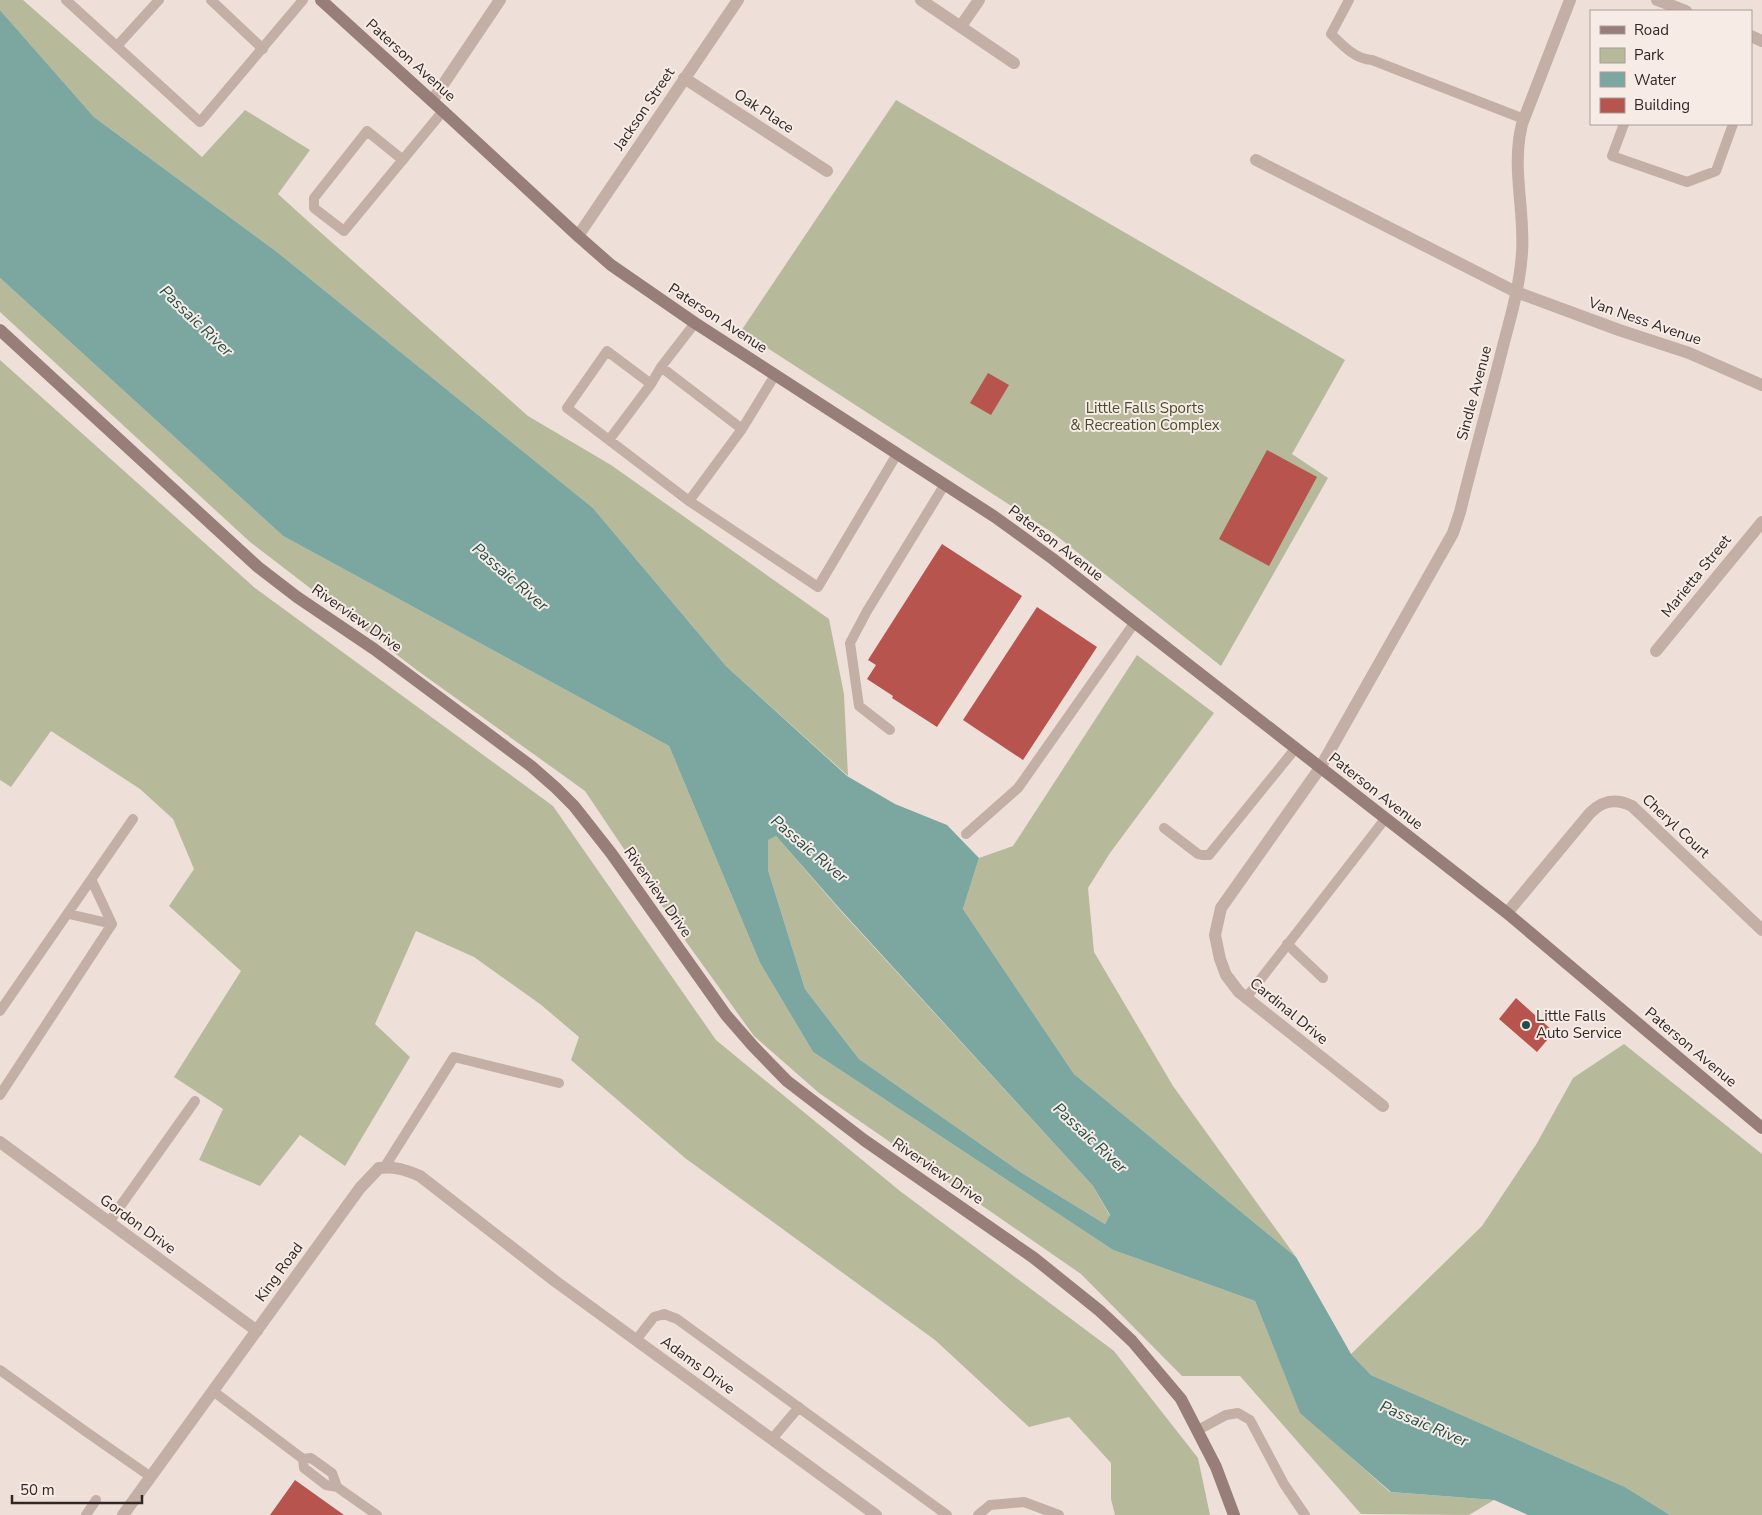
<svg xmlns="http://www.w3.org/2000/svg" width="1762" height="1515" font-family="'Nunito Sans',sans-serif">
<style>
.green{fill:#b6ba9b}
.water{fill:#7ca7a1;fill-rule:evenodd}
.building{fill:#b7544e}
.lines{fill:none;stroke-linecap:round;stroke-linejoin:round}
.lane{stroke:#c4afa7;stroke-width:10}
.street{stroke:#c4afa7;stroke-width:12}
.secondary{stroke:#977e79;stroke-width:12}
.poi-dot{fill:#214e48;stroke:#f6ebe5;stroke-width:2}
.labels{text-anchor:middle;dominant-baseline:central;stroke-width:4;stroke-linejoin:round;paint-order:stroke}
.street-label{font-size:15px;fill:#312826;stroke:#f6ebe5}
.park-label{font-size:15px;fill:#474c2d;stroke:#f6ebe5}
.poi-label{font-size:15px;fill:#312826;stroke:#f6ebe5;text-anchor:start}
.water-label{font-size:16px;font-style:italic;fill:#214e48;stroke:#f6ebe5}
</style>
<rect width="100%" height="100%" fill="#eee0d9"/>
<!-- green -->
<path class="green" d="M0,0H23L202,157L245,110L310,150L278,194L310,223L528,416L611,465L829,619L844,694L848,776L726,666L593,508L277,252L94,117L0,10Z
M896,100L1345,360L1292,454L1328,478L1221,666L1053,533L741,331Z
M0,278L283,536L669,746L760,963L813,1052L1113,1250L1255,1301L1300,1412L1390,1492L1494,1500L1469,1515L1361,1514L1240,1376H1182L1081,1274L819,1093L754,1036L687,943L585,791L418,671L250,542L0,312Z
M0,360L255,588L553,806L716,1040L900,1191L1114,1351L1198,1458L1210,1515H1115L1111,1499V1463L1069,1417L1029,1427L935,1340L685,1158L571,1060L579,1037L540,1004L474,957L416,931L375,1024L410,1057L345,1166L300,1135L260,1186L199,1160L223,1109L174,1077L241,971L169,906L194,869L173,819L140,789L51,731L11,787L0,780Z
M1137,655L1214,713L1110,853L1088,888L1094,952L1173,1086L1296,1257L1074,1074L963,909L979,858L1013,846Z
M776,836L839,909L1093,1186L1110,1216L1105,1224L1022,1173L859,1059L805,989L768,870V839Z
M1624,1044L1762,1154V1515H1670L1625,1487L1371,1375L1351,1354L1482,1226L1537,1143L1573,1078Z"/>
<!-- water -->
<path class="water" d="M0,10L94,117L277,252L593,508L726,666L847,776L895,804L947,825L979,858L963,909L1074,1074L1296,1257L1351,1354L1371,1375L1625,1487L1670,1515H1528L1494,1500L1391,1492L1300,1413L1255,1301L1113,1250L813,1052L760,963L669,746L283,536L0,278ZM776,836L839,908L1093,1186L1110,1215L1105,1224L1022,1173L859,1059L805,989L768,870V840Z"/>
<!-- building -->
<path class="building" d="M988,373L1009,385L991,415L970,403Z
M1267,450L1317,477L1269,566L1219,539Z
M942,544L1022,596L937,727L892,698L893,696L867,679L876,665L868,660Z
M1037,607L1097,647L1023,760L963,720Z
M1516,998L1554,1032L1537,1052L1499,1019Z
M295,1480L344,1515H270Z"/>
<g class="lines">
<!-- lane -->
<path class="lane" d="M66,0L200,122L303,0
M211,0L263,49
M1349,0L1331,34C1342,45 1355,59 1372,60L1524,119
M117,46L159,0
M1624,124L1612,156L1687,182L1716,171L1733,124
M403,160L367,131L314,198V208L344,231L443,111
M695,323L661,367L651,384L607,351L567,408L689,501L818,587L897,454
M661,367L742,429L689,501
M742,429L775,375
M609,440L651,384
M890,730L859,706L850,643L867,611L945,484
M1164,828L1198,854L1202,855H1209L1295,749
M966,834L1018,788L1135,622
M92,881L112,924
M69,914L112,924
M1287,944L1323,978
M1246,998L1385,819
M0,1011L133,819
M0,1095L112,924
M384,1168L454,1057L559,1083
M109,1222L195,1101
M636,1340L654,1317L664,1314L677,1319L947,1515
M0,1370L85,1431L151,1477
M213,1391L303,1459L311,1458L332,1473L337,1487L326,1485L304,1468L303,1459
M1198,1430L1226,1415L1238,1413L1250,1420L1284,1484L1305,1515
M772,1439L799,1407
M337,1487L377,1515
M86,1515L96,1500
M978,1515L990,1505L1024,1502L1059,1515"/>
<!-- street -->
<path class="street" d="M921,0L1014,63
M1657,0L1686,11
M961,26L979,0
M1751,36L1762,41
M684,78L827,171
M432,101L500,0
M1256,160L1516,292L1619,330L1689,353L1762,385
M578,236L738,0
M1656,651L1762,522
M1507,913L1590,813C1603,800 1616,798 1632,806L1762,930
M1383,1106L1239,992L1226,975L1220,959L1215,935L1221,908L1320,768L1453,533L1460,512C1474,455 1490,399 1504,342C1512,313 1520,283 1522,253C1525,209 1511,168 1522,124L1570,0
M0,1142L257,1331
M123,1515L360,1188L379,1168C395,1166 406,1170 420,1176L555,1281L876,1515"/>
<!-- secondary -->
<path class="secondary" d="M321,0L443,111L578,236L611,265L695,323L995,517L1053,559L1507,913L1762,1128
M0,330L258,567L297,597L374,649L531,766L556,788L574,806L611,853L726,1015L753,1046L787,1081L864,1140L1034,1258L1100,1311L1132,1341L1181,1399L1216,1467L1234,1515"/>
</g>
<!-- markers -->
<circle class="poi-dot" cx="1526" cy="1025" r="5"/>
<g class="labels">
<!-- street labels -->
<g class="street-label">
<text transform="translate(411 60) rotate(42)">Paterson Avenue</text>
<text transform="translate(644 109) rotate(-56)">Jackson Street</text>
<text transform="translate(764 111) rotate(33)">Oak Place</text>
<text transform="translate(718 318) rotate(33)">Paterson Avenue</text>
<text transform="translate(1645 321) rotate(19)">Van Ness Avenue</text>
<text transform="translate(1474 393) rotate(-75)">Sindle Avenue</text>
<text transform="translate(1056 543) rotate(37)">Paterson Avenue</text>
<text transform="translate(1696 576) rotate(-51)">Marietta Street</text>
<text transform="translate(357 618) rotate(35)">Riverview Drive</text>
<text transform="translate(1376 791) rotate(38)">Paterson Avenue</text>
<text transform="translate(1676 826) rotate(43)">Cheryl Court</text>
<text transform="translate(658 892) rotate(55)">Riverview Drive</text>
<text transform="translate(1289 1011) rotate(39)">Cardinal Drive</text>
<text transform="translate(1691 1047) rotate(40)">Paterson Avenue</text>
<text transform="translate(938 1171) rotate(34)">Riverview Drive</text>
<text transform="translate(138 1224) rotate(36)">Gordon Drive</text>
<text transform="translate(279 1272) rotate(-54)">King Road</text>
<text transform="translate(698 1365) rotate(36)">Adams Drive</text>
</g>
<!-- park labels -->
<g class="park-label">
<text x="1145" y="408">Little Falls Sports<tspan x="1145" dy="17">&amp; Recreation Complex</tspan></text>
</g>
<!-- poi labels -->
<g class="poi-label">
<text x="1536" y="1016">Little Falls<tspan x="1536" dy="17">Auto Service</tspan></text>
</g>
<!-- water labels -->
<g class="water-label">
<text transform="translate(196 321) rotate(44)">Passaic River</text>
<text transform="translate(510 577) rotate(41)">Passaic River</text>
<text transform="translate(809 849) rotate(40)">Passaic River</text>
<text transform="translate(1090 1138) rotate(43)">Passaic River</text>
<text transform="translate(1424 1424) rotate(23)">Passaic River</text>
</g>
</g>
<!-- legend -->
<rect x="1590" y="10" width="162" height="115" fill="#f6ebe5" stroke="#a79d99"/>
<rect x="1600" y="26" width="25" height="8" fill="#977e79" stroke="#a79d99"/>
<text x="1634" y="35" font-size="15" fill="#312826">Road</text>
<rect x="1600" y="48" width="25" height="15" fill="#b6ba9b" stroke="#a79d99"/>
<text x="1634" y="60" font-size="15" fill="#312826">Park</text>
<rect x="1600" y="72" width="25" height="15" fill="#7ca7a1" stroke="#a79d99"/>
<text x="1634" y="85" font-size="15" fill="#312826">Water</text>
<rect x="1600" y="98" width="25" height="15" fill="#b7544e" stroke="#a79d99"/>
<text x="1634" y="110" font-size="15" fill="#312826">Building</text>
<!-- scale -->
<path d="M12 1495v8h130v-8" fill="none" stroke="#312826" stroke-width="2.5"/>
<text x="20" y="1495" font-size="15" fill="#312826" stroke="#f6ebe5" stroke-width="4" paint-order="stroke">50 m</text>
</svg>
